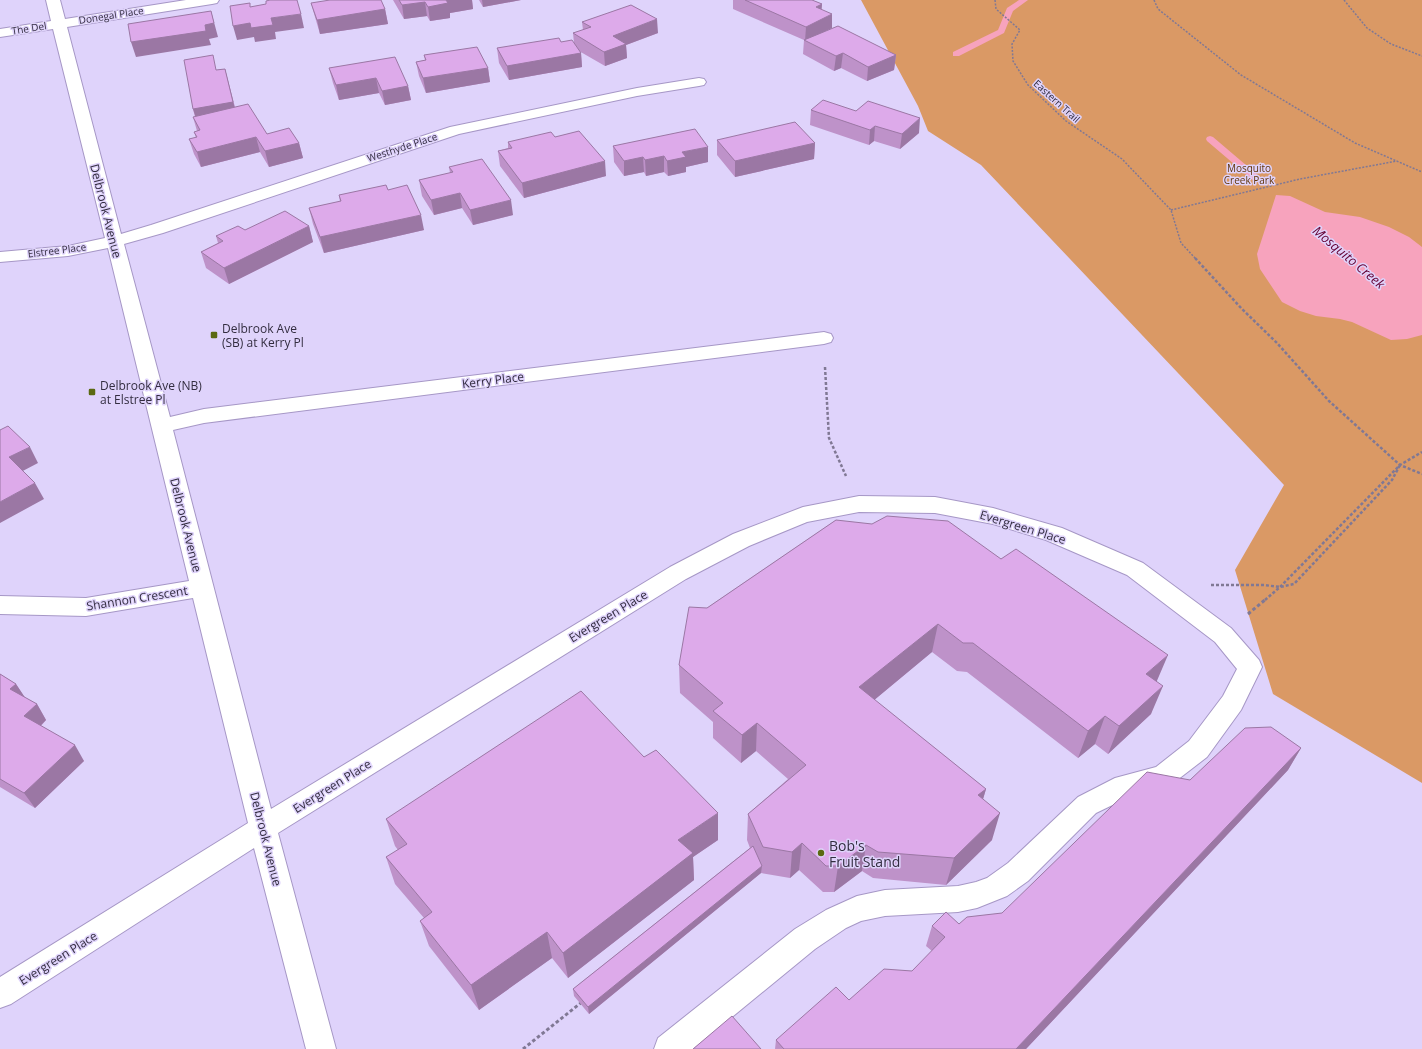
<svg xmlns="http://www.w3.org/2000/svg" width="1422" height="1049" font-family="'Open Sans',sans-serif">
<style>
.green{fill:#da9965}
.water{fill:#f7a3bd}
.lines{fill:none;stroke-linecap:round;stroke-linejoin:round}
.stream{fill:#f7a3bd;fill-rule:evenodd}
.minor-casing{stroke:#a697c6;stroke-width:2}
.path-far2{stroke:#807894;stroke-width:1.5;stroke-dasharray:2 1.5;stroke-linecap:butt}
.path-far1{stroke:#807894;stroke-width:2.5;stroke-dasharray:3 2;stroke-linecap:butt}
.path{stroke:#807894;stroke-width:3;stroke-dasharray:3.5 2.5;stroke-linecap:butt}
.minor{fill:#fff;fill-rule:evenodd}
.wall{fill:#be92c9}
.shaded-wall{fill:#9b77a4}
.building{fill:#ddaaea;stroke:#9b77a4}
.poi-dot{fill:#5b6912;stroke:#dfd3fb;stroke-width:1.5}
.labels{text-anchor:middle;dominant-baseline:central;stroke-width:3;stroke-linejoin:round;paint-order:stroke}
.far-street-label{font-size:10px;fill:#332d40;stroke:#dfd3fb}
.far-park-label{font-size:10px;fill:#61360d;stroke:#dfd3fb}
.street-label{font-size:12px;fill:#332d40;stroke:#dfd3fb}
.poi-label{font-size:12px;fill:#332d40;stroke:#dfd3fb;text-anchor:start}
.water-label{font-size:13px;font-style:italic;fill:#640033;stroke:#dfd3fb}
.near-poi-label{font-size:14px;fill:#332d40;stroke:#dfd3fb;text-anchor:start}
</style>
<rect width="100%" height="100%" fill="#dfd3fb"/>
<!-- green -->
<path class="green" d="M861,0H1422V783L1273,694L1235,570L1284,485L981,165L928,131L918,106Z"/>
<!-- water -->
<path class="water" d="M1276,195L1290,196L1325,212L1360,217L1389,227L1409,237L1422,247V335L1407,339L1391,340L1352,322L1340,319L1316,316L1300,311L1282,302L1260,269L1257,254Z"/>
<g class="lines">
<!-- stream -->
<path class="stream" d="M1019,0H1028L1013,11L1004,33L959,56H953V52L998,30L1007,8Z
M1210,136L1213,137L1260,177L1261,179L1260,181H1254L1207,141L1206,139L1207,137Z"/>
<defs>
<path id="minor" d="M46,0H60L65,19L186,0H219L217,3L212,4L67,27L121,234L151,225L450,127L637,88L699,78L704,79L706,82L704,85L699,86L637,96L459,134L163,233L124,244L170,417L204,409L824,332L831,334L833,338L831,342L824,344L204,423L173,430L271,809L670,567L733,534L803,507L859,496L935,497L993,508L1062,528L1143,563L1231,628L1259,660L1262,667L1241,710L1207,757L1172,784L1131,796L1096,813L1028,881L1007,896L977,908L958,912L885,916L861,921L846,928L815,949L693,1049H654L658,1038L795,929L826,910L857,896L885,890L958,886L976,882L987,878L1008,863L1078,797L1115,778L1156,767L1189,741L1223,696L1237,669L1215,642L1127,575L1046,540L993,524L935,513L859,512L807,522L749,546L686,579L278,833L336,1049H306L254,848L11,1004L0,1008V977L248,823L193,598L86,616L0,614V596L86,598L189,581L108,248L68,256L0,262V252L68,246L105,238L53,29L0,37V29L51,21Z"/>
</defs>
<!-- minor casing -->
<use href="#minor" class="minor-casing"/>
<!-- path-far2 -->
<path class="path-far2" d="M995,0L996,9L1020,30L1012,44L1013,61L1028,85L1066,121L1122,159L1171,210L1181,243L1196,259
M1154,0L1158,9L1241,75L1355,143L1422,172
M1344,0L1367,28L1391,44L1422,56
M1171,210L1300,179L1397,161"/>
<!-- path-far1 -->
<path class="path-far1" d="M1195,258L1242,309L1277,343L1329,401L1400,465L1422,474
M825,367L829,438L846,476
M1211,585H1264L1280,587L1294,584L1392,480L1400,465
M1265,600L1280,587L1400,465L1422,452"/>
<!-- path -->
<path class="path" d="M1248,614L1266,599
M523,1049L582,1002"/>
<!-- minor -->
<use href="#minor" class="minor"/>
</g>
<!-- wall -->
<path class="wall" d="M393,0H472L473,9L450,13V18L430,21L427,16L404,19Z
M479,0H521L483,7Z
M733,0H812L822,4L821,9L832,28L824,32L896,55L894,70L867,81L841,68L834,71L803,54L804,40L733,9Z
M311,3L385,9L388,24L320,34L315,17Z
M582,22L658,33L626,45L627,58L605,66L579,51L581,53L582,67L509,80L499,63L497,48L561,42L574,43L573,33L583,30Z
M424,55L488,68L490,82L426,93L419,76L416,62L425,60Z
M329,68L408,86L411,100L385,105L379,93L339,100L333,83Z
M225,69L235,107L267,134L299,143L303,158L269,167L260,152L201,167L194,154L189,139L196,138L194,132L197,131L193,117H195L193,109L217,70Z
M811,110L919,133L900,149L874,141L869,145L810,125Z
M717,140L815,143L814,159L735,177L717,155Z
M508,142L606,176L524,198L500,166L498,151L508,148Z
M613,146L708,162L686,167V172L668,176L664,172L646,176L644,172L624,176L614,162Z
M449,167L513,215L473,225L462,208L434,215L422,196L419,180L450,173Z
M388,190L424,230L324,253L313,224L309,208L340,202L339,195Z
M309,226L313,242L229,284L206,268L201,252L218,243L216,236L245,230Z
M836,520L1157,681L1151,714L1108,754L1095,744L1078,758L967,672L957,671L932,652L874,700L986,789L983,799L992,840L946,885L873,878L862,871L834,892H823L799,870L790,878L761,873L589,1014L574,996L573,989L750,848L747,840L748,814L788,779L756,751L741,763L713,738V722L680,693L679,665L707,608Z
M0,674L16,684L25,698L37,704L46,720L41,726L84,761L35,808L0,787Z
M1301,748L1288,770L1026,1049H775L776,1040L849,1000L912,971L932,951L926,946L932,926L959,924L1002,913L1190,780Z
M386,819L718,840L693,857L694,880L568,978L552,958L479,1010L429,946L420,921L424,918L395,884L386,857L398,850L395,846Z"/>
<!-- shaded-wall -->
<path class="shaded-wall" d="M446,0H472L473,9L450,13V18L430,21L428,7Z
M482,0H521L483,7Z
M425,2L427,16L404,19L402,5Z
M822,4L821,18L816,7Z
M385,9L388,24L320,34L317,20Z
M211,11L218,37L209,39L211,45L136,57L131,42L205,25Z
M301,14L304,28L275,32L276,39L255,42L254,37L237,40L233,26L271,18Z
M832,14V28L805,41L806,27Z
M657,19L658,33L626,45L627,58L605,66L604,52L613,36Z
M581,53L582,67L509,80L507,66Z
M843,53L841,68L834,71L836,56Z
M896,55L894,70L867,81L868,67Z
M488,68L490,82L426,93L423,78Z
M225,69L237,117L198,124L193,109Z
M376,78L379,93L339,100L336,85Z
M408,86L411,100L385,105L382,91Z
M920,118L919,133L900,149L902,134Z
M875,126L874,141L869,145L870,130Z
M256,137L260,152L201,167L197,152Z
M299,143L303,158L269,167L265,151Z
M815,143L814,159L735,177V161Z
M708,147V162L686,167V172L668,176L667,161L682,152Z
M664,156V172L646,176L645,160Z
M643,157L644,172L624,176V161Z
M605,161L606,176L524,198L522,183Z
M460,193L462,208L434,215L431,200Z
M511,200L513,215L473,225L470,210Z
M421,215L424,230L324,253L320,237Z
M309,226L313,242L229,284L224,268Z
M30,447L38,463L17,474L9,457Z
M35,483L44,499L0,523V502Z
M938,624L932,652L855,716L859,687Z
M1168,655L1156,683L1146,674Z
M16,684L26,699L10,689Z
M1163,686L1151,714L1108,754L1119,726Z
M37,704L46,720L34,732L24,716Z
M1105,716L1095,744L1078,758L1088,731Z
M757,723L756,751L741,763L742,735Z
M75,745L84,761L35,808L24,793Z
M1301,748L1288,770L1026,1049H1016Z
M986,789L978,816V795Z
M718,813V840L693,857L694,880L568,978L563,953L678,840Z
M1000,813L992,840L946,885L954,858Z
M802,843L799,870L790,878L792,852Z
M866,845L862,871L834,892L838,866Z
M762,866L761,873L589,1014L588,1007Z
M547,932L552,958L479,1010L471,985Z"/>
<!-- building -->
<path class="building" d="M270,0H297L301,14L271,18L273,25L251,28L250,23L233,26L230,6L250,3V7L266,4V1Z
M330,0H381L385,9L317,20L311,3Z
M399,0H446L448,3L428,7L425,2L402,5Z
M745,0H812L822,4L816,7L832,14L806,27Z
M631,5L657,19L613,36L626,44L604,52L573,33L591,27L582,22Z
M211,11L214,23L205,25L206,31L131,42L128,24Z
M838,26L896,55L868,67L843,53L836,56L804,40Z
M559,38L561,42L572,40L581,53L507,66L497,48Z
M477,47L488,68L423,78L416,62L426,60L424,55Z
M213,55L216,70L225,69L233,102L193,109L184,60Z
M395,57L408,86L382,91L376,78L336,85L329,68Z
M823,100L856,111L868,101L920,118L902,134L875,126L870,130L811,110Z
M248,104L267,134L289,128L299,143L265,151L256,137L197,152L189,139L197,137L194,132L200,130L193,117Z
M795,122L815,143L735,161L717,140Z
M695,129L708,147L682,152L686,157L667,161L664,156L645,160L643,157L624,161L613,146Z
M579,131L605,161L522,183L498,151L512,148L508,142L551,132L555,137Z
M482,159L511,200L470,210L460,193L431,200L419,180L453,172L449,167Z
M386,185L388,190L407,185L421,215L320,237L309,208L341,201L339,195Z
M285,211L309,226L224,268L201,252L223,241L216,236L238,226L245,230Z
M8,426L30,447L9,457L35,483L0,502V430Z
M887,516L948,521L1001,559L1016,549L1168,655L1146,674L1163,686L1119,726L1105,716L1088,731L973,643H963L938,624L859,687L986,789L978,795L1000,813L954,858L878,852L866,845L838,866H826L802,843L792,852L763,847L748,814L806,765L757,723L742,735L713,711L723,703L679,665L689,607L707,608L836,520L872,524Z
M0,674L16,684L10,689L37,704L24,716L75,745L24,793L0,779Z
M581,691L644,757L656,750L718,813L678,840L693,853L563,953L547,932L471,985L420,921L432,912L386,857L407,844L386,819Z
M1271,727L1301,748L1016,1049H784L776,1040L836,987L849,1000L884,969L912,971L945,937L932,926L946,912L959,924L967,917L1002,913L1147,772L1190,780L1245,728Z
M753,846L762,866L588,1007L573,989Z
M732,1016L761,1049H693Z"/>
<!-- markers -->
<g class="poi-dot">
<rect x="210" y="331" width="8" height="8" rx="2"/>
<rect x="88" y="388" width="8" height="8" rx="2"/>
<circle cx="821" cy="853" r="4"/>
</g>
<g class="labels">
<!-- far-street labels -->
<g class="far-street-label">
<text transform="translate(111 15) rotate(-9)">Donegal Place</text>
<text transform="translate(29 28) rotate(-9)">The Del</text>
<text transform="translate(1057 101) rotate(42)">Eastern Trail</text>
<text transform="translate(402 147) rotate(-18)">Westhyde Place</text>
<text transform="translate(57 250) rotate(-7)">Elstree Place</text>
</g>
<!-- far-park labels -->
<g class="far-park-label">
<text x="1249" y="168">Mosquito<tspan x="1249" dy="12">Creek Park</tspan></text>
</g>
<!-- street labels -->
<g class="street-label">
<text transform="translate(106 211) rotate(76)">Delbrook Avenue</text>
<text transform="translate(493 380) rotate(-7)">Kerry Place</text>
<text transform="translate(186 525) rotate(76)">Delbrook Avenue</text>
<text transform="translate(1023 527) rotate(17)">Evergreen Place</text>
<text transform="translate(137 598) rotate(-9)">Shannon Crescent</text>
<text transform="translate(608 616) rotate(-31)">Evergreen Place</text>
<text transform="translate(332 786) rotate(-32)">Evergreen Place</text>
<text transform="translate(266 839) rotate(76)">Delbrook Avenue</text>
<text transform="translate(58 958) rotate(-32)">Evergreen Place</text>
</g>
<!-- poi labels -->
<g class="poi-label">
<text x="222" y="328">Delbrook Ave<tspan x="222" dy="14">(SB) at Kerry Pl</tspan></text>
<text x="100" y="385">Delbrook Ave (NB)<tspan x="100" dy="14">at Elstree Pl</tspan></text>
</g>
<!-- water labels -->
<g class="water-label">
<text transform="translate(1349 257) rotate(40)">Mosquito Creek</text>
</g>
<!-- near-poi labels -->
<g class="near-poi-label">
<text x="829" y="845">Bob's<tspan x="829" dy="16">Fruit Stand</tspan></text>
</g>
</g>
</svg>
